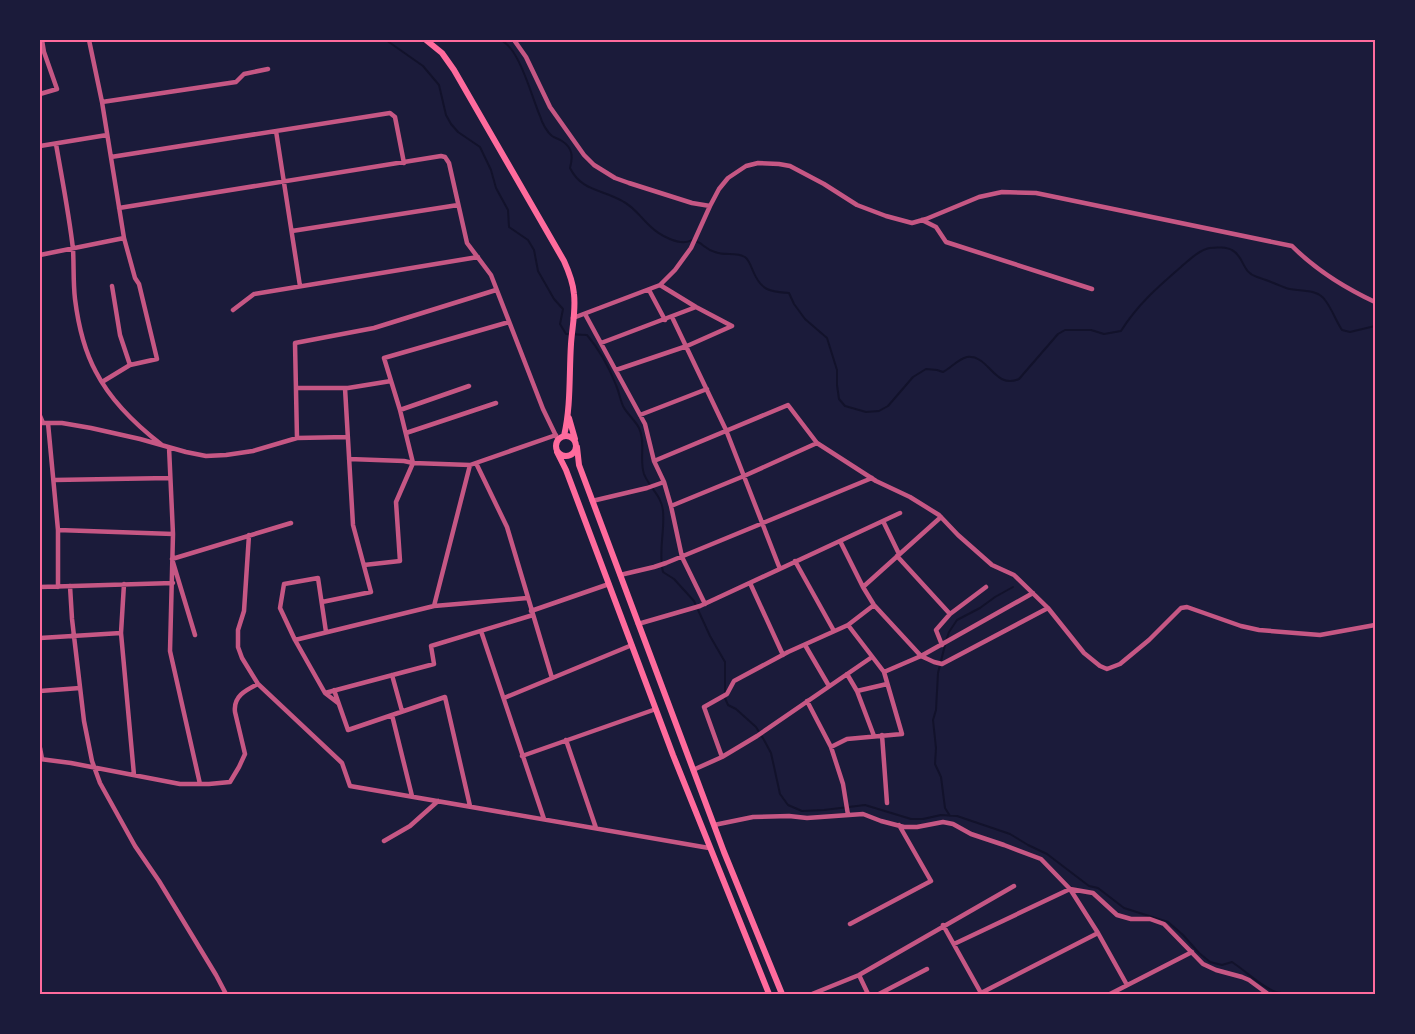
<svg xmlns="http://www.w3.org/2000/svg" width="1415" height="1034" font-family="Poppins,sans-serif">
<style>
.lines{fill:none;stroke-linecap:round;stroke-linejoin:round}
.stream{stroke:#12122b;stroke-width:2}
.minor{stroke:#c65784;stroke-width:4.5}
.secondary{stroke:#ff6b9d;stroke-width:6}
.neatline{fill:none;stroke:#ff6b9d;stroke-width:2}
</style>
<rect width="100%" height="100%" fill="#1b1b3a"/>
<g class="lines">
<!-- stream -->
<path class="stream" d="M386,40L423,66L439,85L446,115L451,124L458,132L480,147L491,170L496,188L508,210L509,227L528,240L534,250L538,271L554,299L563,309L560,324L566,334L587,335C599,349 609,367 616,385C619,392 620,399 623,406C627,414 635,420 639,428C646,442 639,459 644,474C649,487 662,496 663,511C665,532 658,551 663,572L674,579L694,601L710,636L725,662V698L728,705L736,709L756,727L764,740L771,753L780,794L788,805L802,811L824,810L865,805L911,819H923L941,815L957,816L1010,834L1028,845L1047,854L1089,886L1098,888L1124,908L1168,922L1183,935L1199,953L1210,962L1222,965L1232,962C1246,971 1261,987 1276,992C1283,994 1290,993 1297,994
M500,40C519,46 532,98 540,116C542,123 547,132 552,136C555,138 559,139 562,141C573,148 573,157 570,168C582,192 603,189 624,202C635,208 641,218 650,226C659,235 680,247 692,240C703,242 704,249 715,252C724,256 736,252 745,257C749,260 751,266 753,271C761,290 769,292 789,293L794,304L805,319L827,338L837,370V385L839,399L845,406L866,412L879,411L888,406L913,377L926,369L937,370L943,372C951,368 958,359 967,357C989,354 994,390 1019,379L1058,334L1065,330H1091L1104,334L1121,331C1138,304 1158,287 1181,267C1189,260 1199,250 1210,248C1216,247 1227,247 1232,250C1245,257 1241,272 1257,277C1267,280 1276,284 1286,288C1298,292 1317,288 1325,300C1332,309 1336,321 1342,330L1350,332L1375,326
M946,641L949,632L957,620L980,608L995,597L1013,587
M945,645L938,673L936,710L933,720L936,748L935,764L941,777L945,808L950,816"/>
<!-- minor -->
<path class="minor" d="M89,40L102,102L124,238L135,278L139,284L157,359L130,365L102,382
M514,40L526,57L550,107L584,155L594,165L615,178L629,183L692,203L710,206
M40,94L57,89L44,52L42,40
M102,102L236,82L244,74L268,69
M276,131L300,286
M56,144C62,179 69,214 73,249C74,266 73,282 75,299C78,323 84,350 96,372C111,401 136,425 162,445
M40,146L107,135
M111,157L390,113L395,117L404,163
M119,208L441,156L445,157L449,163L467,243L491,275L543,409L558,440
M922,220L936,227L946,242L1092,289
M292,231L458,205
M40,255L124,238
M660,285L696,307L732,326
M112,286L120,335L130,365
M649,290L665,320
M233,310L254,294L478,257
M585,314L645,424L654,461L664,482L671,506L682,557L705,604
M672,317L726,430L780,569
M573,318L660,285L675,270L691,248L710,206L719,189L728,178L746,166L758,163L779,164L790,166L824,184L857,205L886,216L912,223L926,219L979,197L1002,192L1036,193L1292,246C1316,270 1345,288 1375,302
M601,343L696,307
M616,370L687,346L732,326
M296,388H348L391,381
M400,410L469,386
M640,415L707,389
M40,416L43,423
M40,423H62L91,428L140,439L186,452L206,456L226,455L253,451L297,438L347,437
M48,423L58,530V587
M406,433L496,403
M297,438L295,343L374,328L496,290
M169,447L173,534L170,651L200,784
M349,459L404,461L413,463L470,465L556,435
M654,461L788,405L817,443
M476,463L507,527L552,678
M54,480L170,478
M592,501L647,488L664,482
M671,506L744,476L817,443L876,481L910,497L939,515L958,535L992,565L1014,575L1048,608L1084,653L1100,666L1107,669L1120,664L1149,640L1181,608L1187,607L1241,626L1259,630L1320,635L1375,625
M883,521L899,554
M58,530L173,534
M249,535L244,611L238,630V647L242,658L258,684L342,763L350,786L709,848
M840,541L863,587L874,605L921,656L1033,593
M897,556L950,614
M795,561L834,631
M364,565L400,561L396,502L413,463L400,410L384,358L509,322
M620,575L654,567L666,563L872,478
M750,583L783,655
M70,586L72,619L84,721L92,761L100,783L135,846L159,881L216,975L226,994
M40,587L173,583
M863,587L941,517
M322,602L371,592L353,525L345,388
M434,606L470,465
M531,611L609,584
M638,624L700,606L900,513
M481,631L544,819
M326,632L318,578L284,584L280,608L295,640L325,693L338,703
M121,633L134,775
M195,635L172,559L291,523
M40,638L121,633L124,584
M295,640L434,606L527,598
M805,645L829,686
M942,645L936,630L950,614L986,587
M884,672L921,656L934,662L942,664L1048,608
M847,674L857,691L874,736
M392,675L402,711
M334,690L348,730L445,697L470,806
M40,691L80,688
M857,691L887,684
M325,693L434,664L431,646L533,615
M504,698L632,645
M807,701L831,747L843,784L848,815
M392,715L412,796
M882,735L887,803
M566,740L596,828
M831,747L847,739L902,734L884,672L848,625
M40,748L42,759
M522,756L656,709
M722,757L704,707L727,694L734,681L788,652L848,625L874,605
M40,759L71,763L180,784H209L230,782L239,767L245,754L235,712C233,696 246,690 258,684
M693,770L722,757L757,736L872,657
M714,825L753,817L789,816L807,818L863,814L881,821L904,827H917L943,822L953,824L971,834L1004,845L1041,859L1070,889L1093,893L1117,915L1131,919H1150L1164,924L1203,964L1216,970L1242,977L1249,980L1268,994
M384,841L410,826L438,801
M850,924L931,881L899,825
M943,925L981,993L1098,933
M954,944L1070,889L1098,933L1127,985
M859,975L868,994
M812,994L859,975L1014,886
M879,994L927,969
M1110,994L1192,952"/>
<!-- secondary -->
<path class="secondary" d="M426,40L442,53L454,70L564,261C569,272 573,282 574,294C576,311 572,328 571,344C569,375 571,406 564,436
M569,418L575,439
M556 446a10 10 0 1 1 20 0a10 10 0 1 1-20 0Z
M577,447L579,465L724,852L782,994
M557,452L566,470L673,755L769,994"/>
</g>
<!-- border -->
<rect width="1415" height="1034" fill="none" stroke="#1b1b3a" stroke-width="82"/>
<rect x="41" y="41" width="1333" height="952" class="neatline"/>
</svg>
